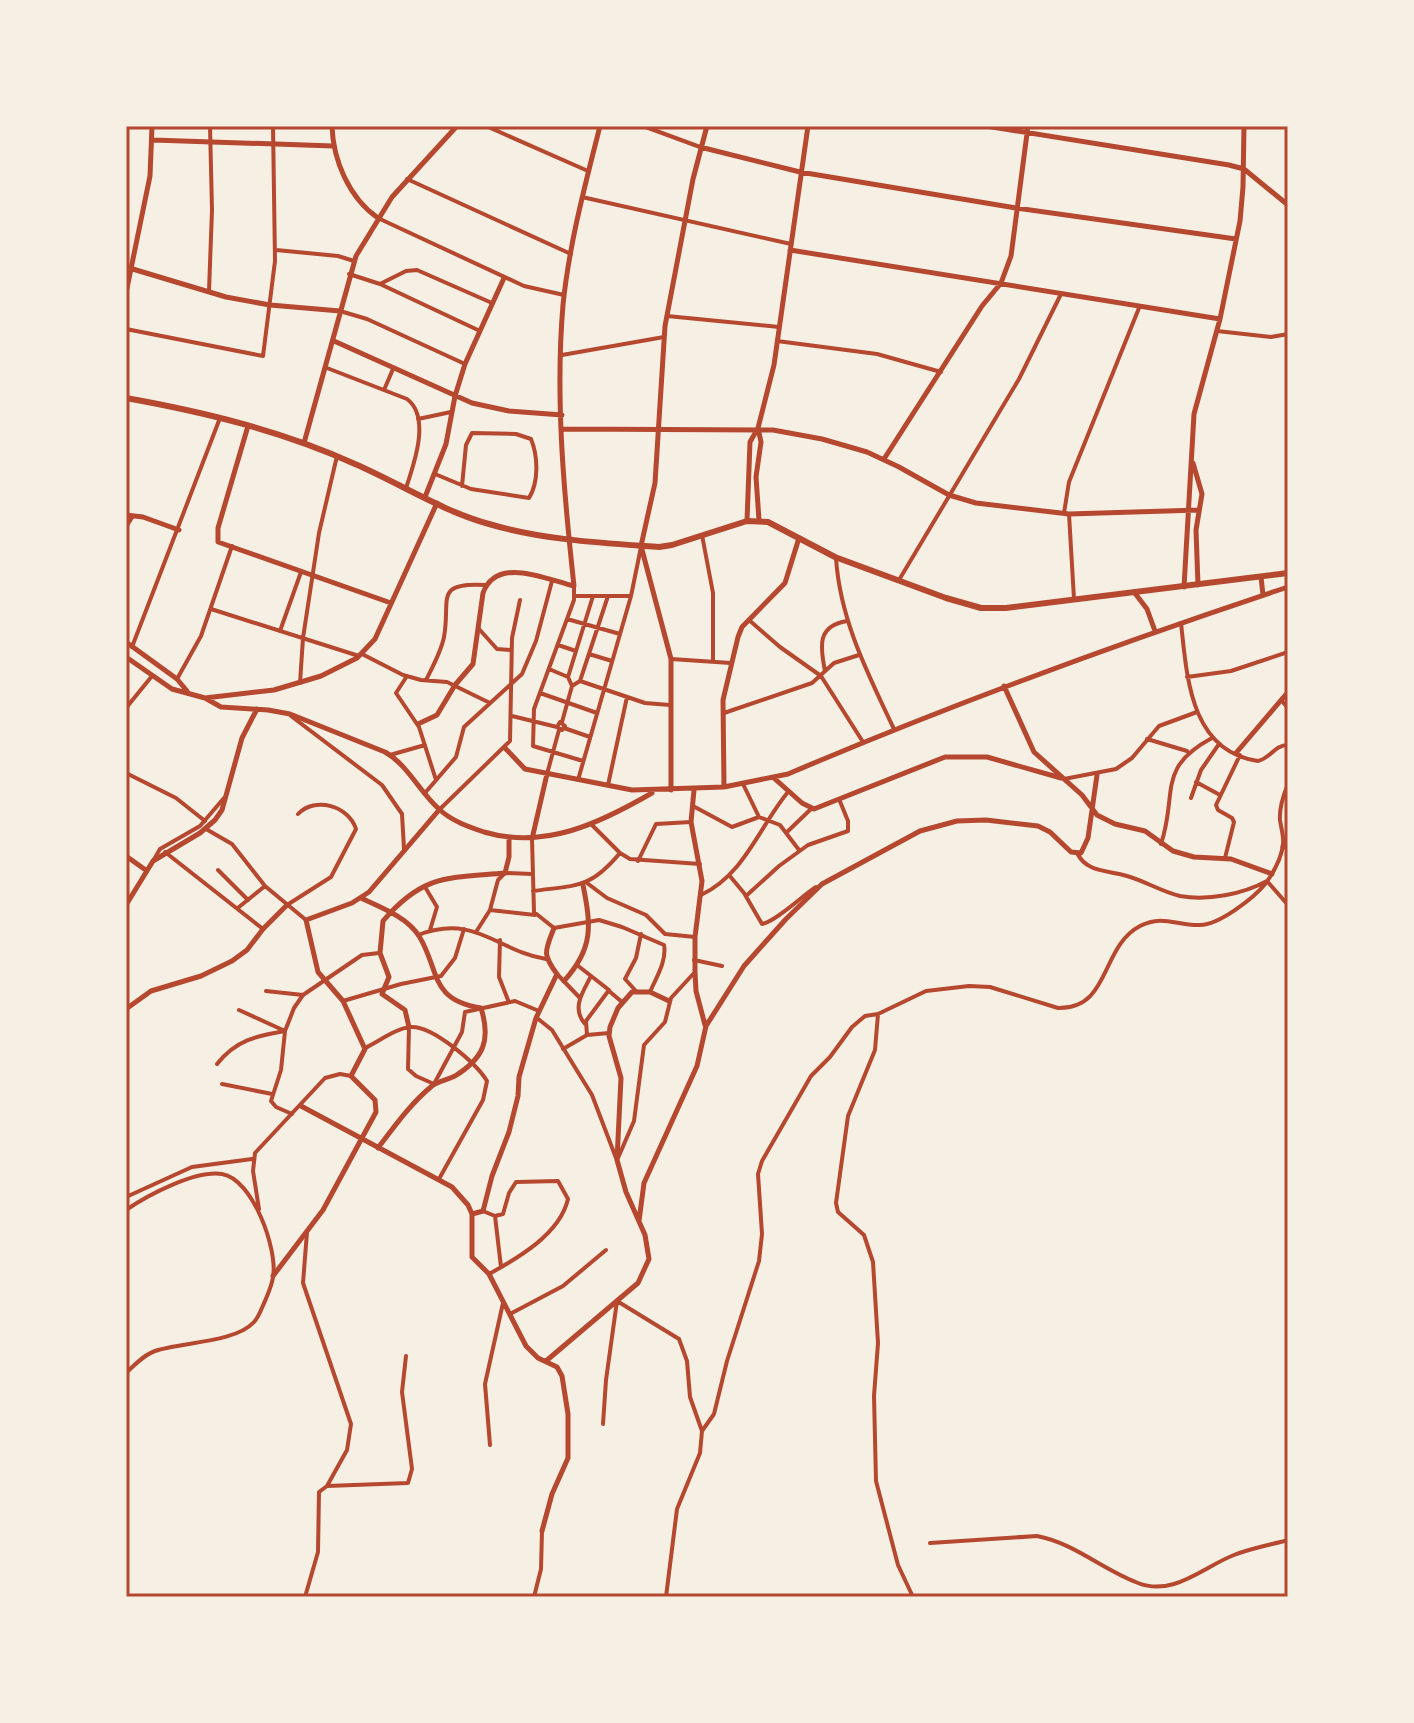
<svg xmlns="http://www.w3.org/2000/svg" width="1414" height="1723" font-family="Quicksand,sans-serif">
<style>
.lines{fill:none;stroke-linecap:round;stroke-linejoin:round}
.minor{stroke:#b5482f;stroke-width:4}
.tertiary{stroke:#b5482f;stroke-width:5}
.secondary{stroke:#b5482f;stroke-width:6}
.neatline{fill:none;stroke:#b5482f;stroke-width:3}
</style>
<rect width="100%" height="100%" fill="#f6efe4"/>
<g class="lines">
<!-- minor -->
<path class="minor" d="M486,126L588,171
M643,126L700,147
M407,179L571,254
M582,197L791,244
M380,219L524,286L564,295
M276,250L338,256L354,261
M349,274L380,284L406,271L417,270L492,303
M380,284L480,331
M209,291L212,210L210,126
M340,311L367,319L465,364
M667,316L779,327
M126,329L263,356L275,261L273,126
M1217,331L1271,337L1288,334
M777,341L877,354L941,372
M562,355L664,337
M327,368L407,399C431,417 414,464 406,488
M384,390L393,369
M418,419L451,412
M435,474L471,489L529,498C539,482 538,456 531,439L516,434L472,433L466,445L462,486
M1064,513L1069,482L1139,308
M1069,514L1074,599
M126,527L133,516
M702,535L713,593V661
M836,558C840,620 868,674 894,729
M899,580L1019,379L1061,294
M574,586V600L534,709L533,746L583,761
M574,596H631
M211,609L359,656
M567,619L620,634
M749,620L780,647L821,676L863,742
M1181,623C1187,677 1190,751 1258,761C1271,758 1274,745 1288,745
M479,629L497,649L511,650
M280,631L301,572
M558,645L576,651
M132,647L220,418
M362,654L403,675L421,680L447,682L490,703
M589,654L612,661
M671,659L731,663
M549,669L568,677
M825,671C820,646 817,626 847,621
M407,676L396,693L419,727L436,780
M1187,677L1231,671L1288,652
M177,679L201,636L232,546
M426,680C433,666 441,652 444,637C451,599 433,582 486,585
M580,681L645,703L670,705
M300,683L303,638L319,533L337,456
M572,686L580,681L608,596
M572,686L568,677L593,596
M540,693L597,713
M1281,700L1288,708
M126,708L152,676
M724,713L812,683L834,663L859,655
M291,716L382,785L402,814L404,849
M512,716L557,727
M560,722L565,726L562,730L557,727Z
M562,722L572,686
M564,728L590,737
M1147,739L1187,751
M390,755L425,745
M126,773L176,798L205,821
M547,774L559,730
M1064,779L1116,769L1132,758L1159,726L1197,712
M578,780L631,596L641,547
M1196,782L1220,795
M743,784L759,817L780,825L799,850
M608,785L627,697
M425,793L456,757L464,727L522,674L536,641L552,581
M1191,798L1201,770L1219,744
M693,806L732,827L759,817
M439,810L510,741L512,638L520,600
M592,825L620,853L630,859L700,864
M206,829L232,844L265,886L306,920
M787,832L811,809
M532,839L534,912L554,928L599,920L622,927L664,945C667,961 656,978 650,992
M1161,844C1178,793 1156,768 1212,738
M165,852L263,929
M1077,853C1087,873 1108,870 1127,876C1145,881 1162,892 1180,896C1208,901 1243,894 1267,881L1288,905
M1225,858L1234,822L1232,818L1218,810L1216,805L1240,755
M153,861L160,849L200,826L224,798
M638,861L656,824L691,822
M218,870L248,900
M729,875L744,893L762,924C775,922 802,896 816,887
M587,883L607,898L646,915L665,934L695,937
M425,887L437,907L430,930
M533,891C577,885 590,889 620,853
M701,895C745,874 759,827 788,792
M746,896L779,866L808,845L848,831V821L839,799
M287,905L331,877L356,829C349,806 315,796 298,814
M239,907L265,886
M490,910L535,915
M476,932L490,910L498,880L505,873L532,874
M418,935C475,913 497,951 546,959
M500,940L499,977L508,1000
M694,960L722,966
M577,965L609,990L586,1021L587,1035
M557,974L580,998
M266,991L303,995L362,955L379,953
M609,991L622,1002
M636,991L625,979L636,958L641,934
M343,1001L401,984L441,976L455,958L464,929
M239,1010L285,1031L281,1070L271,1101L276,1107L292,1114
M878,1014L875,1050L848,1116L836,1203L838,1212L864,1235L873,1262L878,1343L874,1396L876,1481L898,1565L913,1597
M537,1018L552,1030L592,1095L616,1158
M585,1024C571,1008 583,992 591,976
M409,1027L408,1069L416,1076L434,1084L462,1032L465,1012L515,1001L539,1011
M365,1048C378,1042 396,1028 411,1027C433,1026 476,1063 487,1081L483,1100L439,1179
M563,1049L587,1035L609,1033
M217,1064C236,1040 256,1036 285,1031L294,1008L303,995
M222,1084L272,1094
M618,1158L634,1121L644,1045L665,1022L671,998L695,972
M126,1197L192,1167L252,1159
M259,1209L253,1171L255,1153L325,1078L340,1074L351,1076
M126,1210C148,1195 195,1170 222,1174C253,1179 278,1250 273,1277C272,1285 268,1294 265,1301C262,1307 259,1317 254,1322C235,1343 181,1342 155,1351C144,1355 134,1365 126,1373
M483,1211L495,1216L503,1214L509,1193L516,1182L558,1181L568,1199C560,1234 518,1258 489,1274
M495,1216L501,1267
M307,1232L303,1283L351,1424L347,1450L327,1486
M510,1314L563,1286L606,1250
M603,1424L606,1380L617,1301L679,1339L687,1361L690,1397L702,1431L700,1453L677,1509L666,1597
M702,1431L714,1414L727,1361L759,1261L762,1234L758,1174L762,1161L811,1076L830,1057L852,1027L865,1016L878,1014L926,991L969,986L990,987L1058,1008C1111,1009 1100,947 1140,926C1163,914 1177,926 1200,925C1219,925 1254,898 1266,883C1273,873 1282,857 1283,844C1284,836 1281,828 1280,820C1279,808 1283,796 1288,784
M490,1445L485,1384L503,1303
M930,1543L1037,1536C1074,1543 1103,1570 1138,1583C1173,1597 1203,1567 1234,1555C1252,1548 1270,1545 1288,1540
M305,1597L318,1552L319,1492L327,1486L408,1483L412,1469L402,1392L406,1356
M534,1597L541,1569L542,1531"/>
<!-- tertiary -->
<path class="tertiary" d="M332,126C333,160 349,198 378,218
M986,126L1229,165L1244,169L1288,205
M153,140L333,146
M700,147L800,172L1016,208L1236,239
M790,250L1220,319
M126,267L226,297L270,305L340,311
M126,293L150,176L152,126
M334,341L472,403L509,411L562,415
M248,426L218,528V542L391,603
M758,428L761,442L756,477L759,520
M562,429L773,430L822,439L867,452L899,467L949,495L976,503L1069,514L1199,510
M304,443L356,256L392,197L457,126
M884,459L982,306L1001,283L1011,256L1028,126
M1193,463L1202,494L1196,530L1198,585
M425,497L446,444L455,396L465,364L504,278
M126,515L143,517L179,530
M747,521L750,442L758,428L774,365L808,126
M1261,577L1263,595
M1184,587L1194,414L1220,319L1240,221L1243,187L1244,126
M1134,592L1147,609L1155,631
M126,642L177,679L187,691
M126,657L172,689L205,698L274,690L321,676L357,658L375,639L437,503
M1004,686L1034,752L1082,795L1097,815L1115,824L1145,831L1173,851L1194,857L1231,859L1272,874
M205,698L221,707L268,710L290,714L385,752C408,765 420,793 440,810C452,821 469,827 484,832C545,850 600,823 652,793
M418,724L437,715L455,685L473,664L483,593C497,555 548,580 574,586C564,494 555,398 563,305C569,245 585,185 600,126
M505,748L525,769L632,790L724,787L788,774C952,704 1119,643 1288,587
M1236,753L1288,692
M775,779L802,803L814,809L945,757H987L1061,778
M724,787L723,700L738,637L742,627L785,583L799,538
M671,790V659L641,546L655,483L665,326L693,179L707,126
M694,790L691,822L702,881L695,937V972L696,991L705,1025
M532,839L547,774
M1283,847L1288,846
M126,856L147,871
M361,898C380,907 407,917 419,936C440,970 429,1000 481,1008C491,1040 484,1058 455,1076C447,1080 438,1081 432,1086C411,1103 394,1127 378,1148
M126,905L153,861L200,833L215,820L222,810L242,738L257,709
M564,981C594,948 591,925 583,885
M126,1009L151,991L201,976L232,961L247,950L263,929L287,905
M409,1027L405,1010L382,994L389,977L380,953L383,921C423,874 448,878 505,873L509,857V838
M301,1106L452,1187L468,1205L472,1214V1257L489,1274L526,1346L538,1358L557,1367L562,1376L568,1414V1458L552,1494L542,1531
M472,1214L483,1211L492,1176L509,1132L518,1096L519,1077L536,1018L557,974C542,954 545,951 554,928
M639,1221L644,1183L697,1066L706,1026L744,966L786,919L822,884L920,831L957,821L986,820L1038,826L1050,832L1071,852L1081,853L1088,838L1097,775
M273,1276L323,1210L376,1112L375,1100L351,1076L365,1049L343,1001L318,972L306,920L352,903L369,892L439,810
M546,1361L638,1283L649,1259L645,1235L626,1192L617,1160L621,1078L609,1036L610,1027L618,1008L632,992H650L669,1001"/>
<!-- secondary -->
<path class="secondary" d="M126,398C204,412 283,431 355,464C399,483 442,511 489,524C543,540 603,543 659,547L672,545L747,521L768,522L835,557L946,598L981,608H1006L1288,573"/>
</g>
<!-- border -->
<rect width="1414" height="1723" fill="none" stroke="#f6efe4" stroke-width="256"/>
<rect x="128" y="128" width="1158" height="1467" class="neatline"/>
</svg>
